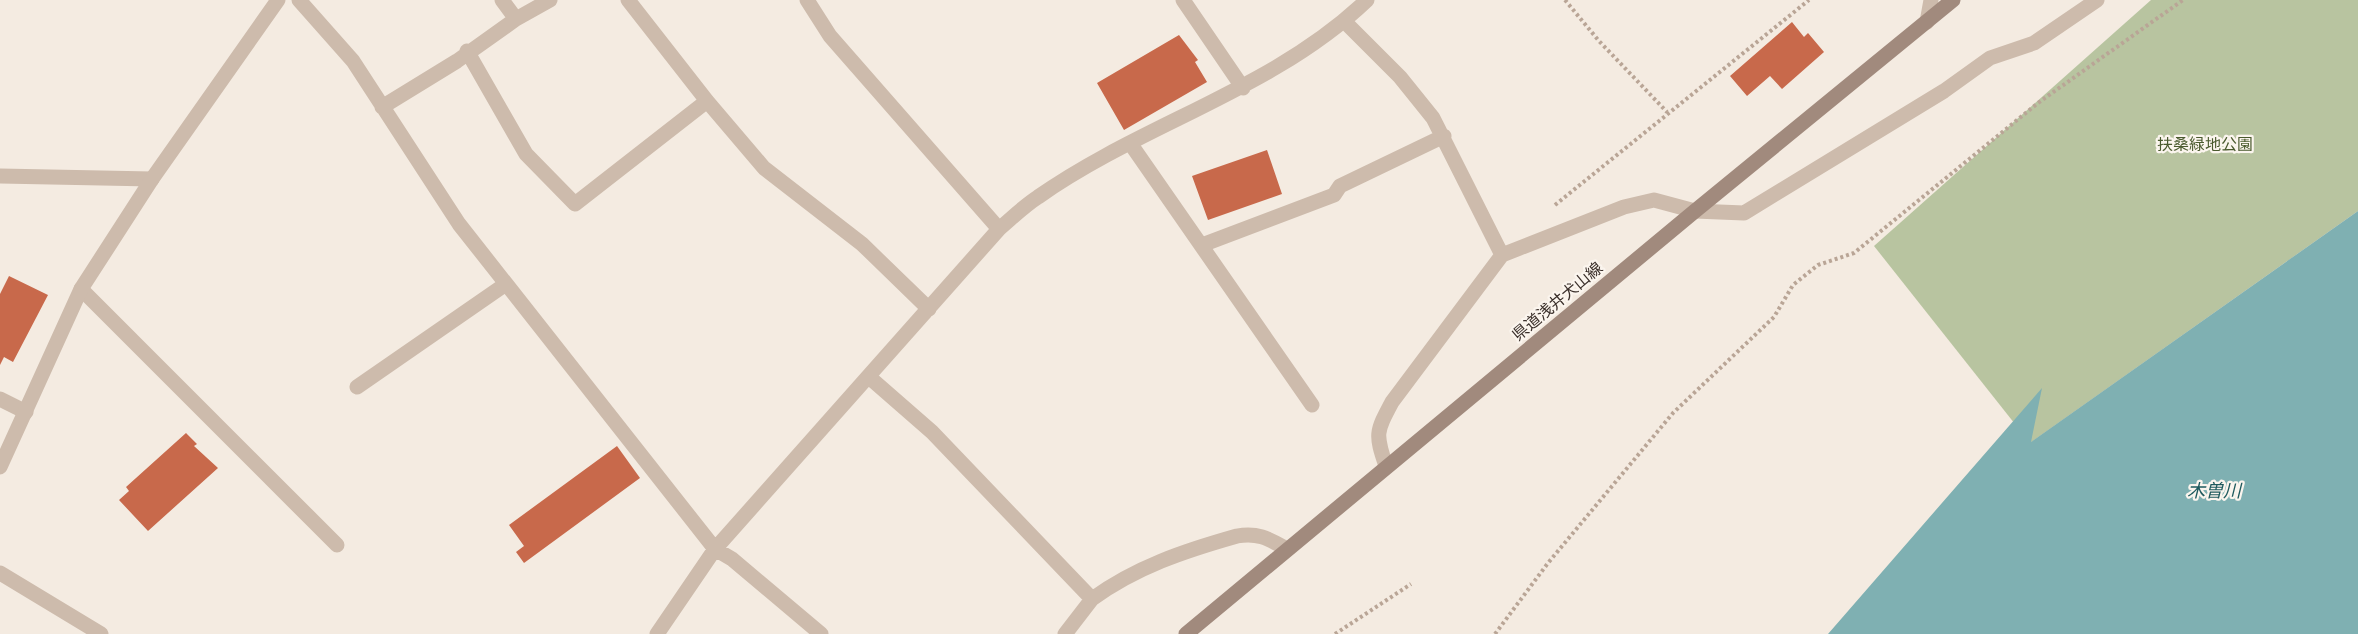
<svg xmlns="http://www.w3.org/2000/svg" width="2358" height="634" font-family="'Noto Sans','Noto Sans JP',sans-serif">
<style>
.green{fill:#b8c4a0}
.water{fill:#7fb0b2}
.building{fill:#c8694b}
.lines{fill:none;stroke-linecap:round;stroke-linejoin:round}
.path{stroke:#b9a596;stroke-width:4;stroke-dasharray:3 3;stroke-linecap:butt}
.service{stroke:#cdbbac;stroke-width:15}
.minor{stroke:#cdbbac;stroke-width:15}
.tertiary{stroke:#cdbbac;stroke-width:15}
.secondary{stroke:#a18a7d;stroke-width:15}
.labels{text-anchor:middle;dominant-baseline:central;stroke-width:4.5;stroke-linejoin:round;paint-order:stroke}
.park-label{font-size:16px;fill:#4a5a2e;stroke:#fbf5ee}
.street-label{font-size:16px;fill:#3b302b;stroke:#fbf5ee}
.water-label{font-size:18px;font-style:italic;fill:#1f5a5e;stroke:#fbf5ee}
</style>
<rect width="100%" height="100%" fill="#f4ebe1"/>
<!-- green -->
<path class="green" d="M2151,0H2358V211L2030,443L1874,246Z"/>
<!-- water -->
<path class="water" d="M2358,211V634H1828L2042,388L2031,442Z"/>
<!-- building -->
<path class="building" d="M1792,22L1804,37L1808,33L1824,52L1782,89L1770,76L1747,96L1730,76Z
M1179,35L1198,60L1195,62L1207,82L1124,130L1097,83Z
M1267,150L1282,194L1208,220L1192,176Z
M9,276L48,295L13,362L4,357L0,365V294Z
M186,433L197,444L194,446L218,468L148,531L119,500L129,491L126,487Z
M617,446L640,478L524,563L516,552L524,546L509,525Z"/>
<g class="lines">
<!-- path -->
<path class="path" d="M1565,0L1599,41L1667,112
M1555,205L1809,0
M1335,634L1411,584
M1495,634L1548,563L1673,413L1774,317L1793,285L1818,265L1854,253L2038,103L2183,0"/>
<!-- service -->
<path class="service" d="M1695,211L1744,213L1944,91L1990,58L2034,43L2097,0"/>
<!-- minor -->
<path class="minor" d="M299,0L353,61L459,224L715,549L732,559L821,634
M502,0L516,19
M628,0L707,101L764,168L862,244L929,309
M807,0L830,36L999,229
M1183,0L1243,88
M1344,21L1400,77L1433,118L1502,255L1392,402C1376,432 1375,434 1386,466
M1927,22L1931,0
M467,51L526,154L575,204L707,101
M382,107L457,61L516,19L550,0
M1130,143L1312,405
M0,176L152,179
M1202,245L1334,195L1340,186L1444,136
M1502,255L1624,207L1654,200L1695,211
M81,289L337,545
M869,377L932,432L1092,599C1136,567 1184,551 1237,536C1258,532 1269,539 1287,549
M357,387L506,284
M0,399L26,412
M0,573L101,634
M657,634L715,549L999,229C1012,218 1024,206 1038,197C1143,123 1273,90 1367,0
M1065,634L1092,599"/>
<!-- tertiary -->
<path class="tertiary" d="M0,467L81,289L152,179L278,0"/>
<!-- secondary -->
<path class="secondary" d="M1186,634L1695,211L1953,0"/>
</g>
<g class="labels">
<!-- park labels -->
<g class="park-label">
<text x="2205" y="144">扶桑緑地公園</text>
</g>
<!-- street labels -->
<g class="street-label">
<text transform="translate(1557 301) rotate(-40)">県道浅井犬山線</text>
</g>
<!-- water labels -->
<g class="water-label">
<text x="2214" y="490">木曽川</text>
</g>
</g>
</svg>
